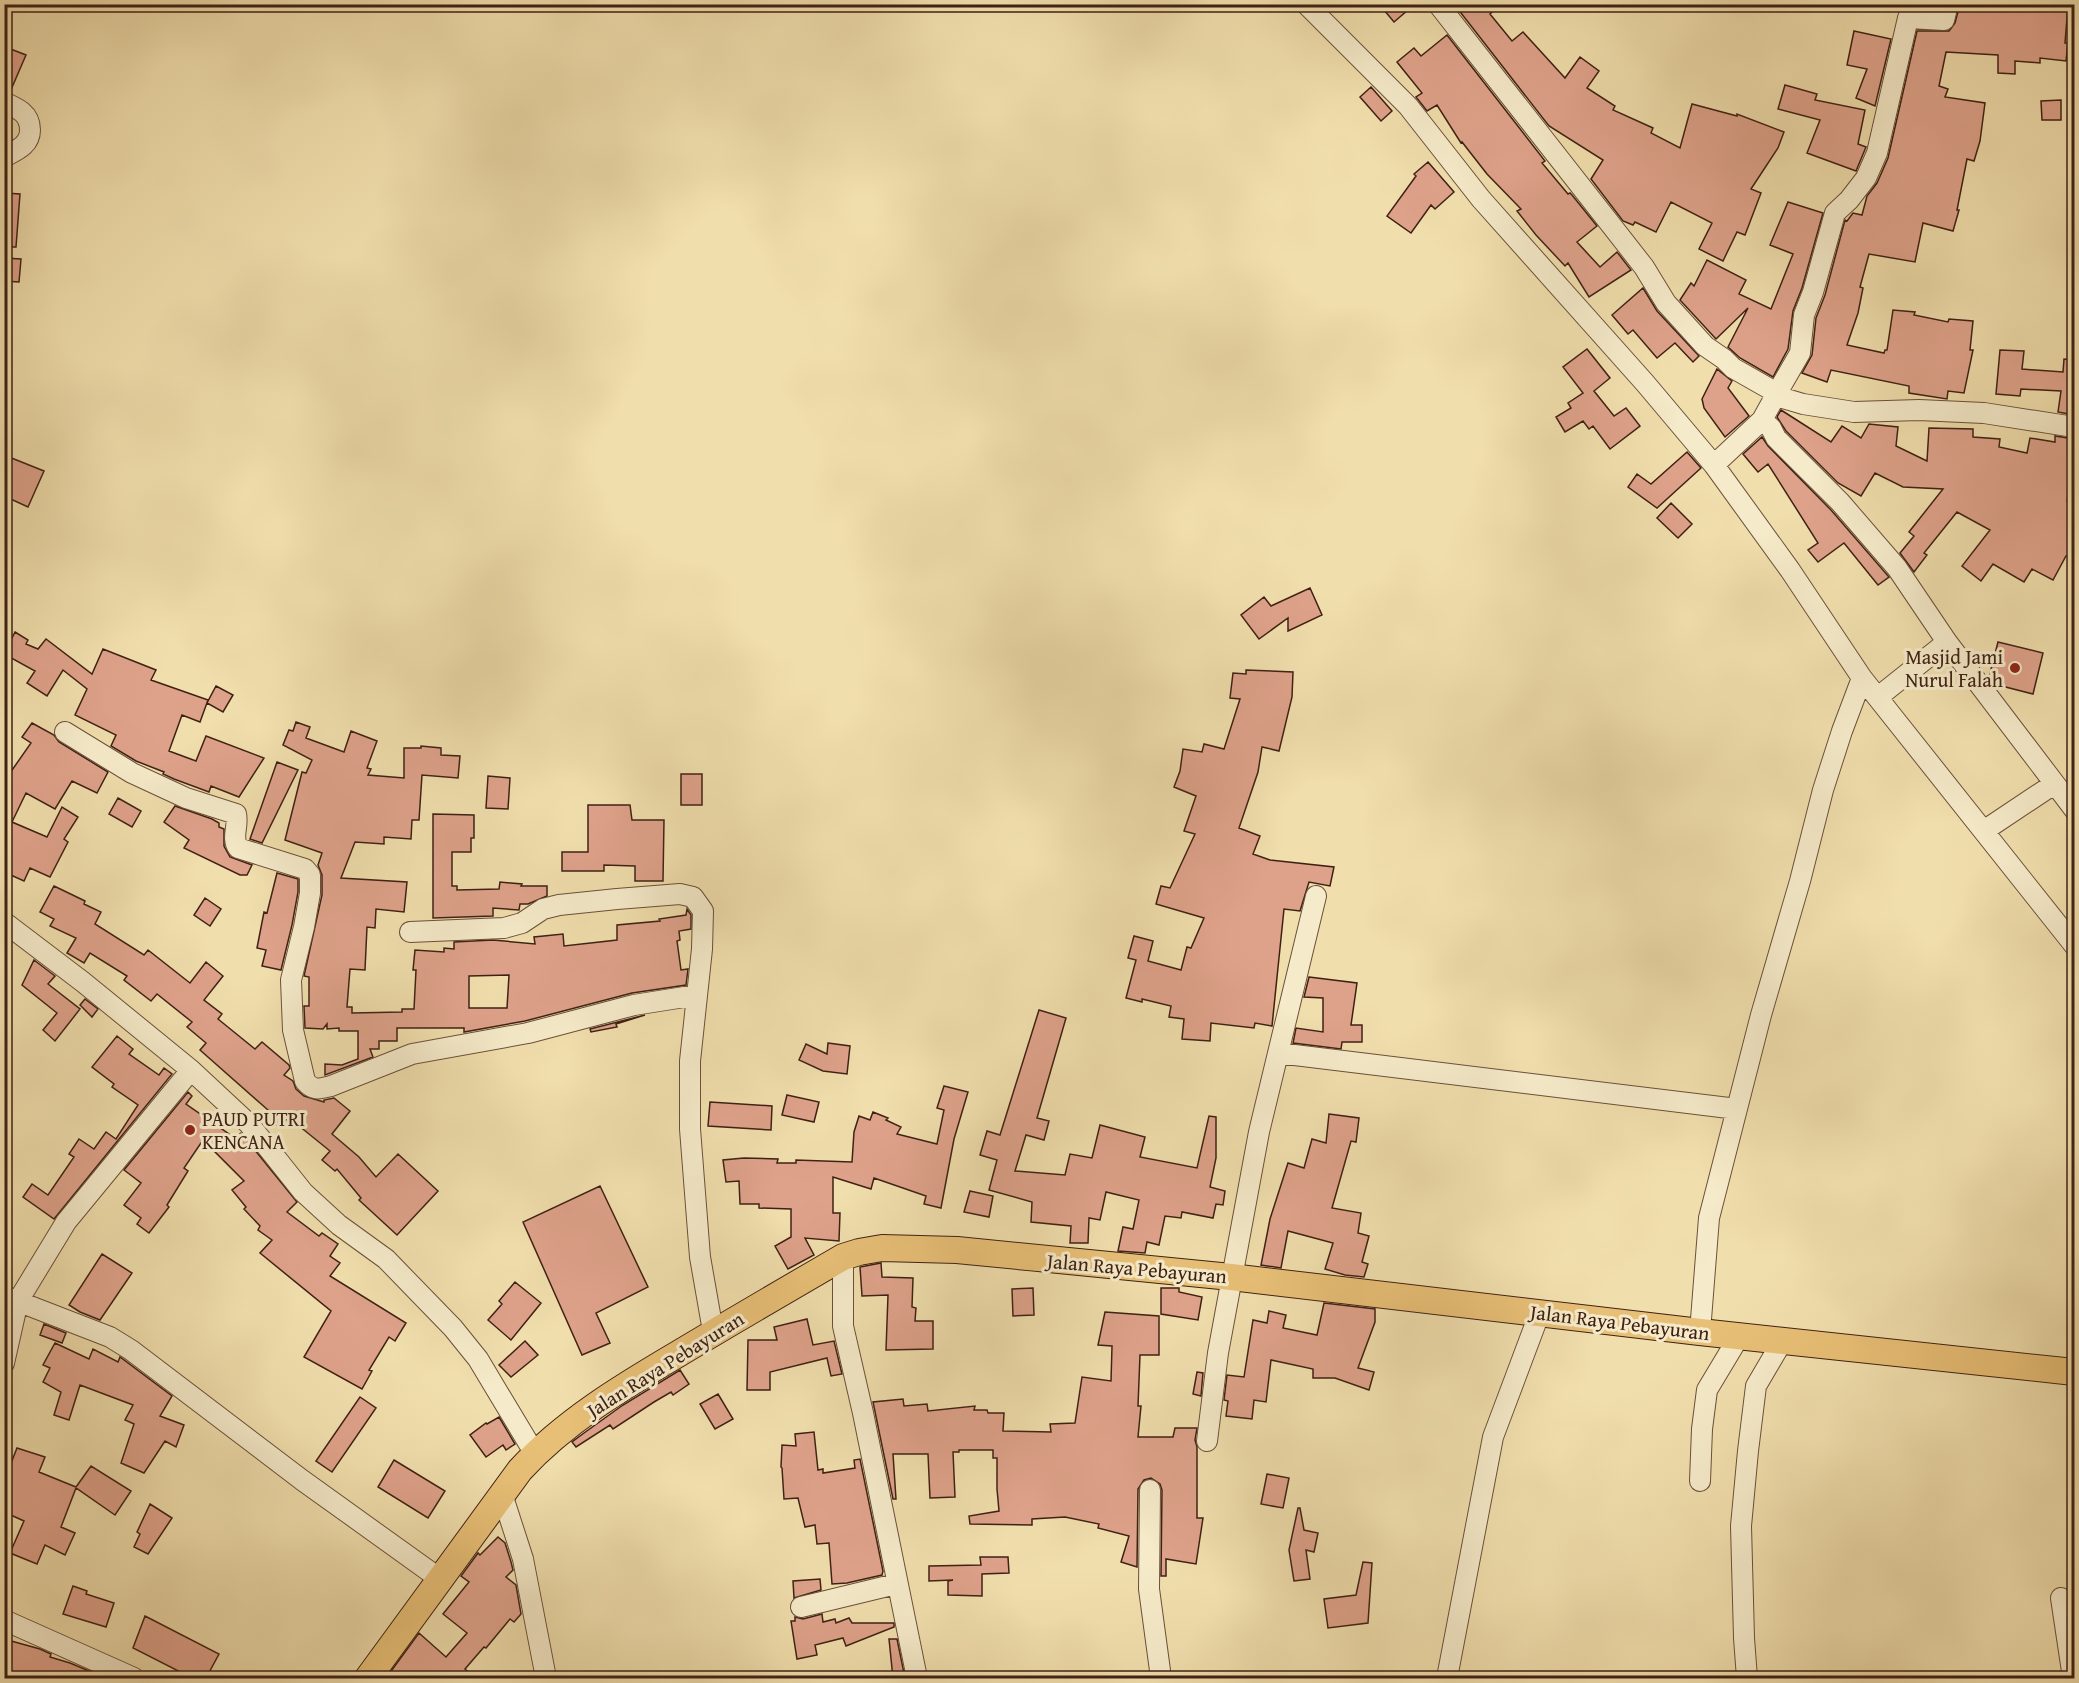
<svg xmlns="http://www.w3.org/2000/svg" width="2079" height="1683" font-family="'Gentium Book Plus',serif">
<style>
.building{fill:#dea28a;stroke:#3f2114;stroke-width:1.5;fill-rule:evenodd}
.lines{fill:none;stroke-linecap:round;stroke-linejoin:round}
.minor-casing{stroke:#6b503a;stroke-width:22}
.major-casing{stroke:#3f2114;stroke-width:28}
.minor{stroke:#f5eac9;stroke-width:20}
.major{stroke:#e8bf76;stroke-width:26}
.poi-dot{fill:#8f2418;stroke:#f5eac9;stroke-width:2}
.labels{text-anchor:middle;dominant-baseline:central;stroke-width:6;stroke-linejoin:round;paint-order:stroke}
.poi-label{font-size:20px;fill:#3f2114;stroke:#f5eac9;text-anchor:end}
.street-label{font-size:20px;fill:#3f2114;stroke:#f5eac9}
</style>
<rect width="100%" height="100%" fill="#f0deac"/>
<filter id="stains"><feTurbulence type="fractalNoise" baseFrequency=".00333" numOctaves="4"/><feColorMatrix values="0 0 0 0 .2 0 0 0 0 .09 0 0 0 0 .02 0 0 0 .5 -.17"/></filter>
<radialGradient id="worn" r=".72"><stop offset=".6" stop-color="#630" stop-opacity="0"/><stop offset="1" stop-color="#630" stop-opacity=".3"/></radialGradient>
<!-- building -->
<path class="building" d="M1379,4H1415L1394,22Z
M1454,4H1500L1490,14L1512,41L1523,32L1565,78L1580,57L1599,71L1587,88L1615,106L1613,110L1653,128L1651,133L1680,148L1692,104L1737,116V114L1784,132L1778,148L1751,189L1761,193L1745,235L1737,232L1723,261L1699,249L1712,223L1671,202L1656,232L1635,222L1633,225L1623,221L1591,179L1603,160L1549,126Z
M1960,4L2068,6L2065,43H2068L2066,61L2040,58V63L2015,61V74L1998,73V55L1946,52L1939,86L1948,89L1945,97L1985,103L1980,141L1974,161L1967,159L1957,210H1959L1953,231L1923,223L1915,262L1869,254L1860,287L1863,288L1858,313L1847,345L1884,353L1885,350H1887L1893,310L1915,312L1914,315L1948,322L1949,319L1973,321L1970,350H1973L1964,393L1948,391L1947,399L1909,393V386L1831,370L1827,382L1802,373L1812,355L1816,318L1825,295L1845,220L1847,221L1853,213L1862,215L1867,196L1877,183L1888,158L1917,31H1949L1955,23Z
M1854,31L1891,39L1875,106L1856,98L1867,69L1847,65Z
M1447,35L1545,161L1542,163L1568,194L1570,193L1572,195L1597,226L1577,242L1600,267L1617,252L1631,270L1589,297L1568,263L1565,266L1536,235L1517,211L1521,209L1487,174L1462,142L1461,143L1437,105L1427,111L1416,97L1422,93L1397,62L1414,48L1421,56Z
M8,48L26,55L10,92L4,90V57Z
M1785,85L1817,94L1815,100L1865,110L1858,144L1866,147L1856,171L1807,153L1820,120L1778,109Z
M1371,87L1392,111L1381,121L1360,97Z
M2061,100V120H2042L2041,101Z
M1428,162L1454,192L1435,209L1431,205L1411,233L1387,216L1416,176L1414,174Z
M4,193L20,194L16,247H4Z
M1788,202L1823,213L1802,288L1793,311L1788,349L1773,377L1740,358L1728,347L1748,308L1716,339L1680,300L1691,283L1694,286L1707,260L1746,280L1739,294L1771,309L1793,254L1770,245Z
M4,258L21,259L19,282L4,281Z
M1643,288L1657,311L1699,356L1693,362L1675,343L1657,358L1633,330L1628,334L1612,315Z
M1587,349L1610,378L1594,391L1614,416L1626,408L1640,426L1610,449L1593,426L1589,429L1583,421L1565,432L1556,417L1571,408L1568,403L1583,393L1563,367Z
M2000,350L2024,351L2022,369L2063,372L2064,359L2074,360V415L2058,412L2061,391L2021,389L2020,396L1996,394Z
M1717,369L1732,381L1728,388L1749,416L1725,437L1704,408L1702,399Z
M1781,410L1831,442L1842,426L1861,438L1869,424L1898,427L1896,446L1927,461L1929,428L1973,429V437L2000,439L1999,447L2027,453L2030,438L2055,442V436L2074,439V478L2067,501L2073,502L2068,527H2074V556H2066L2053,580L2032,569L2024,582L1993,564L1981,581L1962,566L1990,530L1957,512L1924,553L1927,555L1914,572L1900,553L1914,536L1909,532L1943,489L1903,487L1875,473L1861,496L1838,483L1786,431L1777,417Z
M1762,437L1768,446L1831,510L1889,577L1878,585L1844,543L1818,562L1808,550L1818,543L1768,464L1758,472L1743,454Z
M1687,452L1701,468L1657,508L1628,487L1637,474L1651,484Z
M4,455L44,471L28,507L4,496Z
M1671,503L1692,524L1678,538L1657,518Z
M1310,588L1322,615L1288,631V618L1259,639L1241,615L1264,597L1271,606Z
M15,632L28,640L26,644L38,649L46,639L92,674L103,649L156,670L151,680L208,700L200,722L182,715L169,751L196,761L206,736L264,758L239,797L211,786L209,792L174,779L163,774L164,772L136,761L111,746L116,735L75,715L87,689L63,670L47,696L27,683L35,671L4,654Z
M1998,642L2043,653L2033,694L1994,684L1989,677Z
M1246,670L1293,672L1292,697L1279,751L1262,747L1258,772L1239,828L1260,836L1253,854L1270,860L1334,867L1330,886L1309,882L1300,911L1284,909L1272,1026L1255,1023L1254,1028L1211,1023L1210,1041L1182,1039L1184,1019L1169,1017L1171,1006L1142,999V1002L1126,998L1136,960L1128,958L1134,936L1153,941L1148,961L1181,970L1187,947L1191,948L1204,918L1156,904L1161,886L1170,888L1195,834L1184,831L1196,796L1174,787L1180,771L1183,749L1202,752L1204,744L1224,749L1240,699L1230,698L1233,673L1246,674Z
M216,686L233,695L223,712L207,703Z
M296,722L310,727L306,738L344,752L351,731L377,741L367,768L371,769L368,775L404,778V748H421V746L441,748V755L460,756L458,778L422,775L419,820H412L411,839L384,837V844L355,842L341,878L407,882L404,912L376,909L375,928L367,927L365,970L350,969L347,1007H352V1013L402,1012V1009H414L416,970H413L415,950L444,952V948L454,949V942L493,940L535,944L534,937L563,934L564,946L617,940V925L660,921L659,919L686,915L687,909L691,915V929L679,931L680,940L677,941L681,970L688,969L686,985L632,993L525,1021L464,1032V1028H397V1041H379V1049H370L373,1057L325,1075V1064L342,1065L358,1059V1031H339V1028L327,1029V1024L323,1029L305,1028L304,1006H309V977L304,976L322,895V875L318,865L322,853L285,840L302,772L306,773L312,760L283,745L289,730L293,731ZM509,975L507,1008H469V976Z
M32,723L54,735L59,742L108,772L97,793L72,781L55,809L26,793L12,822L47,837L62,807L78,817L64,839L68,842L50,877L30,868L24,881L4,872V770L10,773L31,743L22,737Z
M277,762L298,770L262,843L250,839Z
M681,774H702V805H681Z
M488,776L510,778L508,809L486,808Z
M118,798L141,811L132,827L109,814Z
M588,805H630L632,820H664L663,881H635V866L604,865V871H562V852H588Z
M175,806L212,819L219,823V827L224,829V846L230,857L252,865L247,875H240L184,848L189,840L164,822Z
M433,814L474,815V838H471V852H452V886H457V890L499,889L500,882L522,884L521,886H547V896L528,904H520L519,910L493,908V916L433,918Z
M277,873L298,879V892L292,925L281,970L262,966L266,950L257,948L264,912L267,913Z
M54,886L85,901L84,904L101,912L95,924L144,955L148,950L190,983L206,962L223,976L204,1000L222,1014L218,1019L255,1049L262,1042L289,1065L290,1068L284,1075L293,1081L296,1089L304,1096L324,1102V1100L334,1098L350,1111L332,1134L359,1157L376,1177L398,1154L438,1191L397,1235L359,1200L361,1198L337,1169L335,1171L322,1160L330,1151L288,1117L281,1128L263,1116L268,1110L200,1050L206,1043L187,1027L192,1022L157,994L151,1001L124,980L127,976L90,953L84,963L67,953L76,938L50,926L54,919L40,912Z
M205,898L221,909L210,926L194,915Z
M34,960L55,976L48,984L80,1009L55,1041L43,1030L57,1013L22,985Z
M1309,977L1357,983L1351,1025H1362V1042H1342L1341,1049L1293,1043L1296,1028L1323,1032V998L1304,997Z
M85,999L98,1009L92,1017L80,1005Z
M1039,1010L1066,1018L1037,1118L1049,1121L1044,1140L1026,1135L1015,1171L1065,1175L1070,1154L1092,1158L1100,1125L1145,1137L1140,1157L1197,1168L1209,1116L1216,1117V1158L1210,1187L1225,1191L1223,1205L1216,1204L1213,1218L1182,1212L1181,1218L1165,1216L1159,1245L1147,1242L1145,1253L1118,1251L1123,1227L1133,1229L1139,1200L1106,1192L1100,1220L1089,1218L1088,1243H1070L1071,1226L1031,1222L1032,1202L989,1190L997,1160L980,1155L987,1131L1000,1135Z
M645,1015L616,1024L617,1027L591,1032L590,1029Z
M117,1036L133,1049L129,1054L159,1075L164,1068L172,1074L54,1219L23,1197L32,1184L48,1195L74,1157L69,1154L79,1139L94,1149L106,1132L116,1139L138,1105L112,1087L114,1084L92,1067Z
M828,1043L850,1046L847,1074L823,1071L799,1060L806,1044L827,1054Z
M944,1086L968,1092L954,1139L941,1208L924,1204L926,1196L874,1178L871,1189L833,1177V1213H840L839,1241L805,1238L814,1255L788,1269L775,1246L791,1237V1209L759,1208V1204H740L739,1181L726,1182L723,1160L744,1158L778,1159L777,1163H796V1160L852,1162L854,1132L859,1116L870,1120L873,1112L888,1118L886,1120L901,1127L897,1134L937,1144L944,1110L937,1108Z
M188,1092L192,1096L186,1104L235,1138L241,1133L297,1202L287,1212L319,1236L322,1233L338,1244L330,1256L340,1263L330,1276L406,1323L395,1341L389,1337L369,1370L372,1371L362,1389L304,1357L331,1311L260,1253L272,1240L258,1230L260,1226L244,1209L246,1207L232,1190L244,1181L203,1140L184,1168L188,1171L167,1205L169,1207L149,1233L137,1224L141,1218L124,1205L141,1183L124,1170Z
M787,1095L819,1102L814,1122L782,1115Z
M710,1102L772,1106L771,1130L708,1126Z
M1329,1114L1359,1118L1356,1142L1351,1141L1332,1208L1361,1213L1358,1233L1369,1236L1362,1262L1368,1264L1364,1277L1345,1275L1325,1269L1333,1243L1288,1231L1281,1268L1261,1265L1270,1219L1288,1163L1304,1168L1312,1139L1326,1143Z
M600,1186L648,1287L596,1313L610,1343L582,1355L523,1222Z
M970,1191L993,1196L989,1217L964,1212Z
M102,1254L132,1273L100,1320L80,1312L69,1305Z
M881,1263L882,1277L913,1278L912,1307L916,1308L915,1321H933V1349L886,1350L888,1295L862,1296L860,1267Z
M515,1282L541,1303L511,1340L488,1320L502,1304L499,1301Z
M1033,1288L1034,1315L1013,1316L1012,1289Z
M1161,1288H1179V1292L1202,1297L1198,1320L1161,1314Z
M1324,1303L1375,1309V1322L1358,1368L1374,1372L1369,1390L1335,1378H1313V1369L1271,1360L1266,1402L1254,1400L1252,1419L1226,1416L1228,1401L1224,1400L1227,1375L1244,1377L1253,1320L1267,1323L1269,1311L1286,1315L1283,1328L1317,1335Z
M1105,1312L1159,1316V1355H1140L1138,1406H1141L1138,1437H1173L1175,1428H1197L1195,1440L1197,1447V1518H1203L1196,1564L1166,1559V1576H1161L1162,1490L1160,1484L1151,1478L1144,1480L1138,1489L1137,1567L1121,1562L1129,1536L1098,1528L1099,1524L1065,1517L1032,1519V1525L970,1524L969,1516L999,1511L997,1489V1458H993V1450H959V1452H953L955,1497L930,1498L928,1454H893L896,1499H893L873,1402L903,1399L904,1406L927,1404L928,1411L975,1406L974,1410H987L988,1413H1004L1003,1431L1051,1432L1050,1424L1075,1423L1082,1377L1111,1381L1112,1346L1098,1345Z
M807,1319L813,1345L834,1341L842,1374L831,1376L827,1358L770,1372V1390H747L748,1340H777L774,1327Z
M44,1324L66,1333L62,1343L40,1335Z
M525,1341L538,1355L511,1377L499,1365Z
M55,1343L89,1359L93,1349L118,1362L120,1357L172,1396L160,1416L184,1425L176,1447L165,1441L144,1473L121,1463L134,1424L125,1420L133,1405L80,1385L69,1420L54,1415L61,1392L43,1382L50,1368L43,1365Z
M680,1370L689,1384L673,1395L671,1392L654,1402L613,1429L610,1425L576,1447L572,1442L584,1433L623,1405Z
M1197,1372L1203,1373L1201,1396L1193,1394Z
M718,1394L733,1419L715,1429L700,1404Z
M360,1397L376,1408L332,1472L316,1461Z
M499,1417L515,1444L506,1450L503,1445L486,1457L470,1435L486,1423L487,1424Z
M814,1432L818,1470L823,1469V1473L855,1468L854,1460L860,1459L883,1571L882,1575L847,1583L832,1584L829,1543L817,1544L815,1525L805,1527L798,1498L784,1499L782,1468L781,1467L782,1445L796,1446L795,1434Z
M17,1448L45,1457L39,1472L76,1487L91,1466L131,1491L115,1515L76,1488L61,1527L75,1533L65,1555L45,1545L37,1564L10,1553L24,1521L4,1512V1481Z
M394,1460L445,1491L428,1518L378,1487Z
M1267,1474L1289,1478L1283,1508L1261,1504Z
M150,1504L172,1518L148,1554L134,1547L140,1534L137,1532Z
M1298,1508H1300L1304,1530L1318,1533L1314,1552L1306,1550L1310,1579L1294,1581L1289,1550Z
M498,1537L505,1543L511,1562L513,1570L506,1577L516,1585L521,1614L514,1622L510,1619L486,1648L484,1647L465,1669L475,1678H386L419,1633L446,1657L467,1633L443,1614L469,1582L461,1576L478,1553L480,1555Z
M980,1557H1008L1009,1573L982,1574V1596L948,1595V1581L953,1580L929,1581V1566L981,1565Z
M1363,1562L1372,1563L1368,1623L1328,1628L1324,1599L1356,1595Z
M820,1579L821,1590L794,1598L793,1581Z
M73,1586L87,1591L86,1594L114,1603L106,1627L63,1614Z
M822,1614L823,1622L835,1619L836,1623L849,1618L852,1623H894V1627L846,1646L843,1638L815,1645L817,1655L797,1659L791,1621H795V1617L803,1619Z
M145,1616L219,1654L206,1678H192L133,1648Z
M4,1639L40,1649L51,1654L50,1657L70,1663L106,1678H4Z
M889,1639H897L905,1678H893Z"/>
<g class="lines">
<defs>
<path id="minor" d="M1306,4L1408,106L1481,199L1645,383L1714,465L1790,570L1862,678L2074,945
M1438,4L1644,267L1666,303L1705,346L1724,359L1733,368L1777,393L1762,420L1771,428L1776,438L1840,502L1897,568L1947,642L2074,809
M4,102C10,105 17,108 22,112C28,117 30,123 30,130C30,145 17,150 4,157
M1777,393L1800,353L1804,315L1813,292L1835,213L1849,200L1866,178L1877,153L1908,18L1944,20L1948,4
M1776,396L1803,404L1854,412L1919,410L1984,413L2074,427
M1714,465L1762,420
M1878,697L1947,642
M65,732L132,773L186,798L236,814C239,826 231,837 238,848L305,869L310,875V893L304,927L291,980L293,1030L305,1081C313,1091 319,1089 331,1086L412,1054L528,1033L634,1005L697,995
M1985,830L2054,784
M4,922L83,982L191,1070L249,1124L303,1192L339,1225L386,1259L453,1328L478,1359L535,1454
M410,932L504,928L522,923L543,909L559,905L617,899L680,894L693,897L703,911L702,949L690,1061V1129L700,1257L713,1331
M1278,1053L1737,1109
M843,1257V1326L863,1413L917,1678
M4,1296L110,1337L131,1350L302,1480L440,1579
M1700,1332L1709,1218L1761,1015L1800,881L1823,790L1842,731L1862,678
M4,1363L18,1301L66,1222L191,1070
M1207,1441L1218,1353L1259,1132L1316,896
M1700,1481L1702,1429L1707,1390L1740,1335
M1150,1490L1149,1589L1161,1678
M502,1494L523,1559L546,1678
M2061,1598L2073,1678
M801,1607L896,1584
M4,1620L134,1678
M1447,1678L1493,1437L1540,1312
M1747,1678L1744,1638L1741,1526L1748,1451L1756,1386L1783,1340"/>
<path id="major" d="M368,1678L520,1470C564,1422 622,1387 678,1354C733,1321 788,1289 843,1257L859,1252L882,1248L957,1250L1231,1277L1700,1332L2074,1372"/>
</defs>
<!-- minor casing -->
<use href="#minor" class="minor-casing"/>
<!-- major casing -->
<use href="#major" class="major-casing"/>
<!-- minor -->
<use href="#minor" class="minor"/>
<!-- major -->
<use href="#major" class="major"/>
</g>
<!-- markers -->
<g class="poi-dot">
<circle cx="2015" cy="668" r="6"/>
<circle cx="190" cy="1130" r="6"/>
</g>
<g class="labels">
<!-- poi labels -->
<g class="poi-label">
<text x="2003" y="656">Masjid Jami<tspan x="2003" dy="23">Nurul Falah</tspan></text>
<text x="202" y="1118" text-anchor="start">PAUD PUTRI<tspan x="202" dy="23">KENCANA</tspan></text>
</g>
<!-- street labels -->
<g class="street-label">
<text transform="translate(1137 1268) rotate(5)">Jalan Raya Pebayuran</text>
<text transform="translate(1620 1322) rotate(7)">Jalan Raya Pebayuran</text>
<text transform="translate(665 1364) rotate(-32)">Jalan Raya Pebayuran</text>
</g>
</g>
<!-- margin -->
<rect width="2079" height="1683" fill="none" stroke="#f0deac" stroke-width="24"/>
<rect x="6" y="6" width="2067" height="1671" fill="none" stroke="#3f2114" stroke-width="3"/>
<rect x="12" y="12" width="2055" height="1659" fill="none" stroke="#3f2114" stroke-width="1.5"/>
<rect width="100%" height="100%" filter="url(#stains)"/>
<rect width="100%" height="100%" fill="url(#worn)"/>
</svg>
